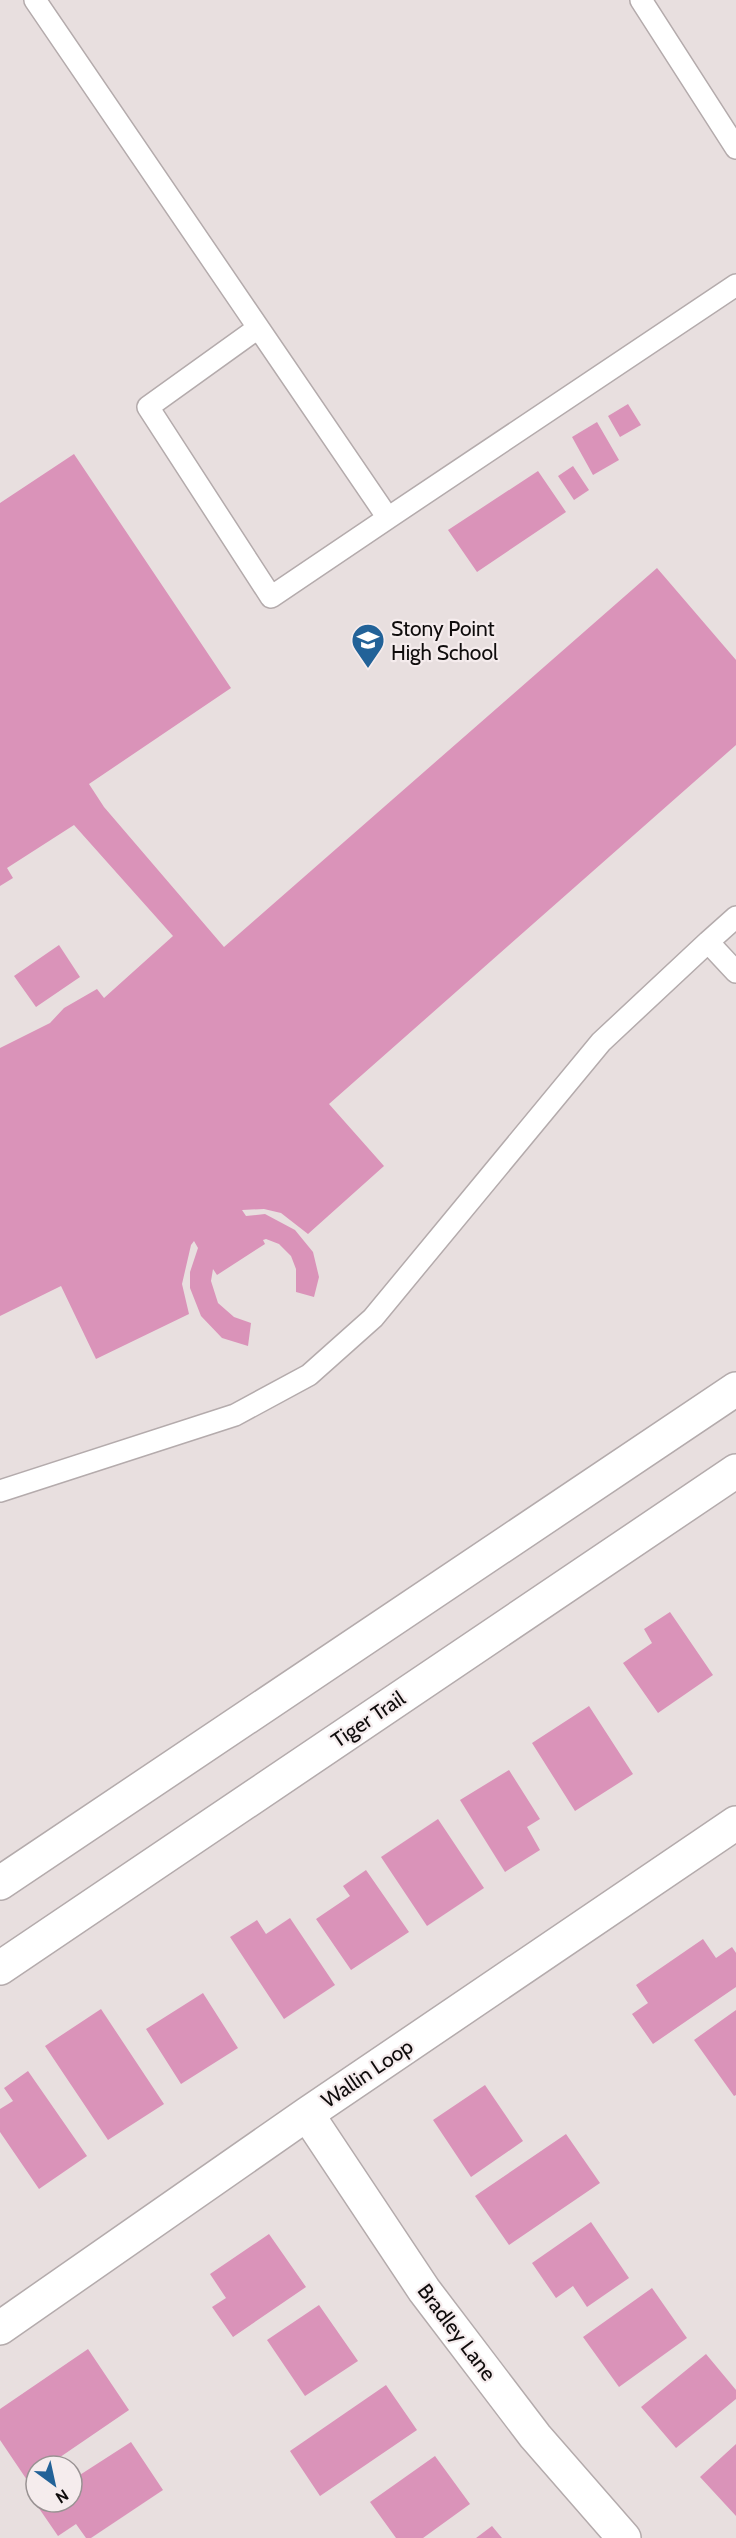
<svg xmlns="http://www.w3.org/2000/svg" width="736" height="2538" font-family="Cabin,sans-serif">
<style>
.building{fill:#da93b9}
.lines{fill:none;stroke-linecap:round;stroke-linejoin:round}
.service-casing{stroke:#b4abac;stroke-width:24}
.minor-casing{stroke:#b4abac;stroke-width:36}
.tertiary-casing{stroke:#b4abac;stroke-width:36}
.service{stroke:#fff;stroke-width:21}
.minor{stroke:#fff;stroke-width:33}
.tertiary{stroke:#fff;stroke-width:33}
.labels{text-anchor:middle;dominant-baseline:central;stroke-width:4.5;stroke-linejoin:round;paint-order:stroke}
.poi-label{font-size:21px;fill:#0f0c0c;stroke:#f5eced;text-anchor:start}
.street-label{font-size:21px;fill:#0f0c0c;stroke:#f5eced}
</style>
<rect width="100%" height="100%" fill="#e8dfdf"/>
<!-- building -->
<path class="building" d="M628,404L641,425L620,437L608,416Z
M597,422L619,460L593,475L572,437Z
M74,454L231,688L89,784L104,807L224,947L657,568L736,660V745L329,1104L384,1166L308,1234L281,1213L264,1209L242,1210L246,1216L265,1214L295,1230L313,1252L319,1277L314,1297L296,1292V1269L291,1256L279,1244L266,1239L263,1240L265,1244L217,1275L213,1269L211,1281L218,1303L234,1317L251,1323L248,1346L222,1338L201,1316L190,1288V1272L198,1248L194,1241L191,1245L182,1284L189,1314L96,1359L61,1286L0,1316V1048L50,1023L64,1008L97,989L104,998L173,936L74,825L7,868L13,878L0,886V503Z
M573,466L589,490L574,500L558,476Z
M538,471L566,512L477,572L448,530Z
M59,945L80,977L36,1007L14,976Z
M670,1612L713,1675L658,1713L623,1663L652,1643L644,1629Z
M589,1706L633,1774L575,1811L532,1743Z
M509,1770L540,1819L527,1827L540,1850L505,1872L460,1800Z
M438,1819L484,1888L427,1926L381,1857Z
M366,1870L409,1932L351,1970L316,1919L350,1896L343,1886Z
M290,1918L335,1985L284,2019L230,1937L257,1920L266,1934Z
M703,1939L716,1958L732,1947L736,1953V1987L653,2044L632,2014L648,2003L636,1985Z
M203,1993L238,2048L181,2084L146,2029Z
M101,2009L164,2104L108,2140L45,2046Z
M736,2010V2095L734,2096L694,2040Z
M28,2071L87,2156L39,2189L0,2132V2109L13,2101L4,2088Z
M485,2085L523,2141L471,2177L433,2120Z
M566,2134L600,2183L509,2245L475,2196Z
M591,2222L629,2278L587,2307L573,2286L556,2298L532,2263Z
M269,2234L306,2287L233,2337L212,2307L226,2298L210,2274Z
M652,2288L687,2338L619,2387L583,2337Z
M319,2305L358,2361L305,2396L267,2340Z
M88,2349L129,2410L47,2466H36V2474L27,2480L0,2440V2409Z
M706,2354L736,2390V2399L676,2448L641,2407Z
M386,2385L417,2430L320,2496L290,2451Z
M131,2442L163,2490L91,2538H86L76,2524L58,2536L36,2504L72,2502V2480Z
M736,2444V2516L700,2477Z
M435,2456L470,2504L423,2538H396L370,2502Z
M492,2526L502,2538H476Z"/>
<g class="lines">
<defs>
<path id="service" d="M35,0L388,518L736,285
M641,0L736,148
M258,328L148,407L271,597L388,518
M708,942L736,917
M0,1491L235,1415L309,1375L373,1318L601,1042L708,942L736,972"/>
<path id="minor" d="M307,2114L424,2290L535,2436L624,2538
M0,2328L307,2114L736,1823"/>
<path id="tertiary" d="M0,1883L736,1389
M0,1968L736,1471"/>
</defs>
<!-- service casing -->
<use href="#service" class="service-casing"/>
<!-- minor casing -->
<use href="#minor" class="minor-casing"/>
<!-- tertiary casing -->
<use href="#tertiary" class="tertiary-casing"/>
<!-- service -->
<use href="#service" class="service"/>
<!-- minor -->
<use href="#minor" class="minor"/>
<!-- tertiary -->
<use href="#tertiary" class="tertiary"/>
</g>
<!-- icons -->
<defs>
<symbol id="school-pin" viewBox="-11 -11 22 30"><path d="M0 17L-7.5 6A9.5 9.5 0 1 1 7.5 6Z" fill="#226298" stroke="#f5eced"/><path d="M0-5L7-2L0 1L-7-2ZM-4 1L0 2.5L4 1V4Q0 6-4 4Z" fill="#fff"/></symbol>
</defs>
<g fill-rule="evenodd">
<use href="#school-pin" x="349" y="621" width="38" height="52"/>
</g>
<g class="labels">
<!-- poi labels -->
<g class="poi-label">
<text x="391" y="628">Stony Point<tspan x="391" dy="24">High School</tspan></text>
</g>
<!-- street labels -->
<g class="street-label">
<text transform="translate(368 1719) rotate(-34)">Tiger Trail</text>
<text transform="translate(367 2073) rotate(-34)">Wallin Loop</text>
<text transform="translate(457 2332) rotate(53)">Bradley Lane</text>
</g>
</g>
<!-- north arrow -->
<g transform="translate(54 2484) rotate(147)"><circle r="28" fill="#f5eced" stroke="#999293" stroke-width="1.5"/>
<path d="M0-4.5L10 22L0 15L-10 22Z" fill="#226298"/>
<text y="-9" font-size="16" font-weight="bold" text-anchor="middle" fill="#0f0c0c">N</text>
</g>
</svg>
